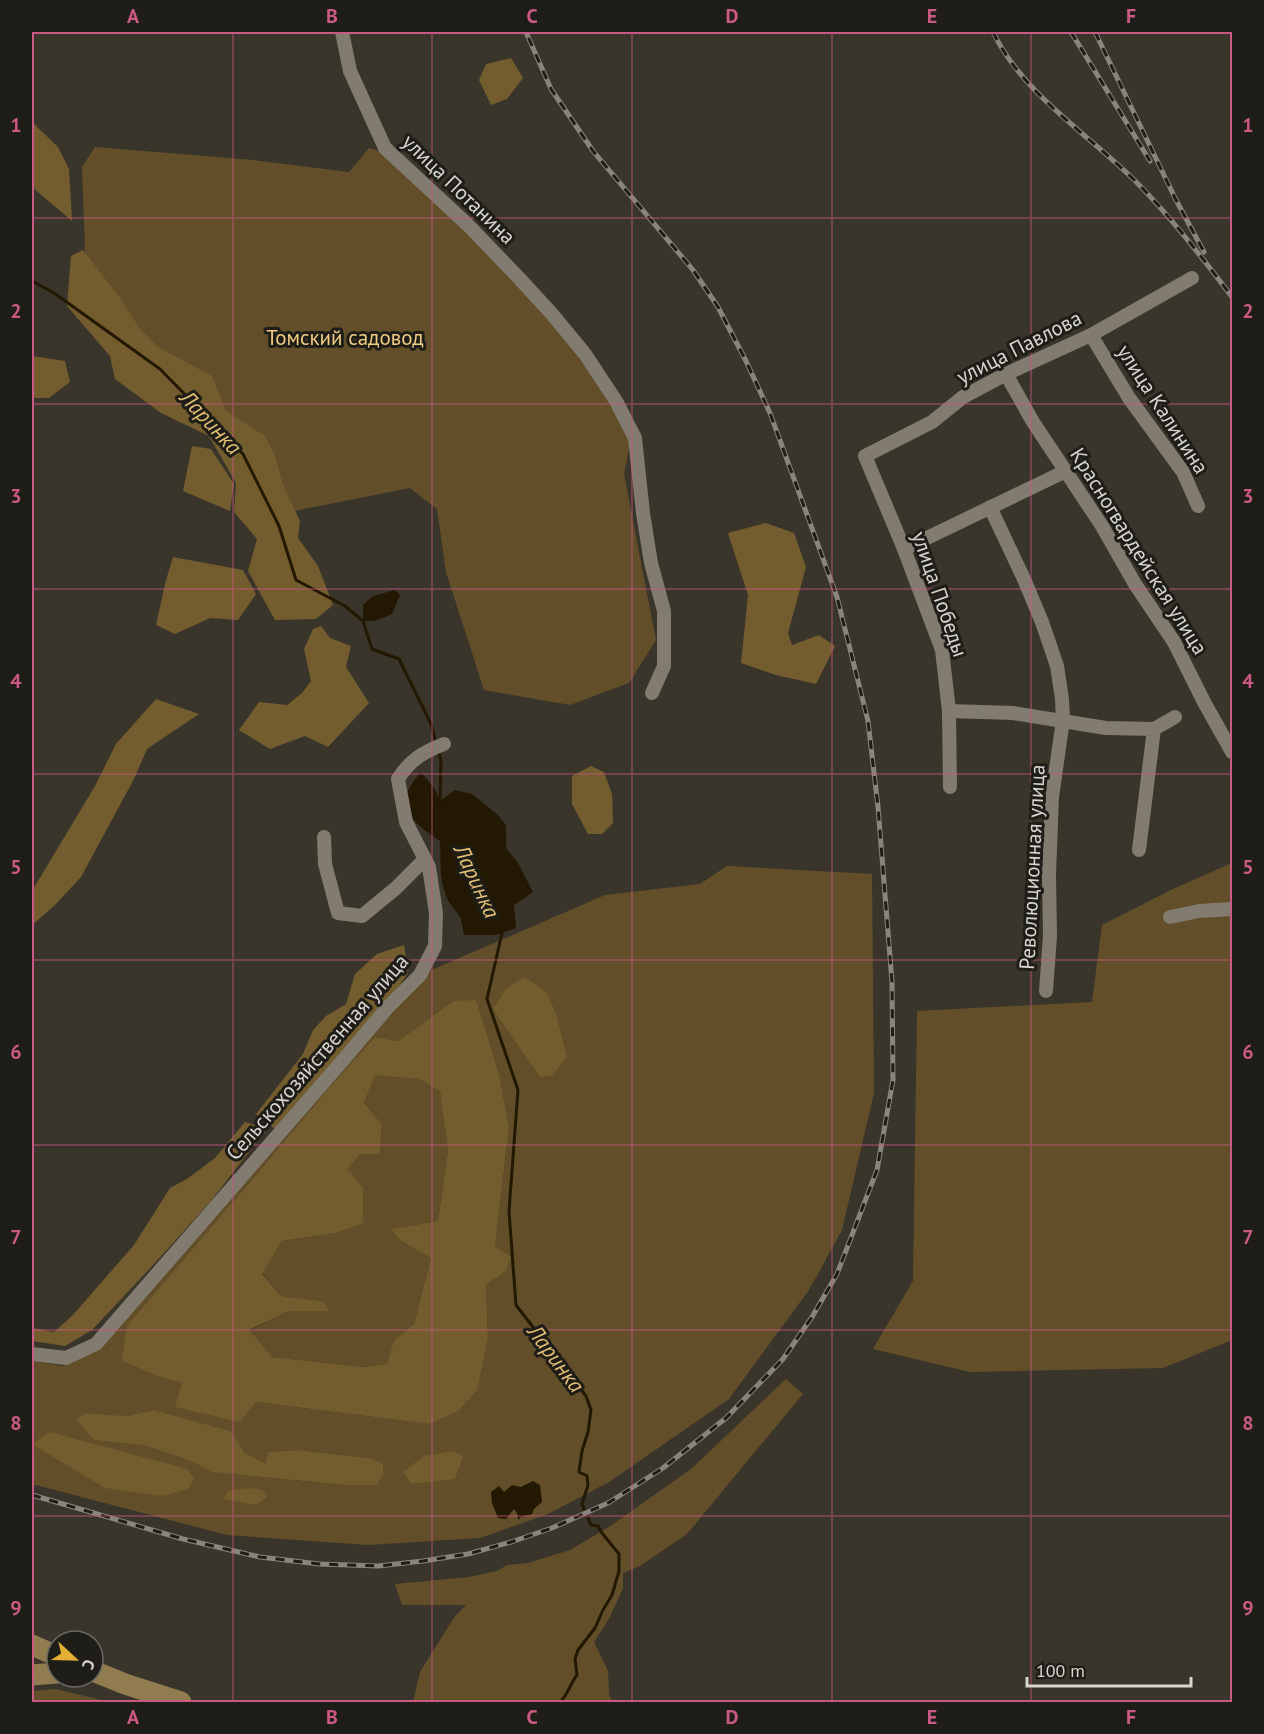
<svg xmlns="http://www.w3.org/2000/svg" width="1264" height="1734" font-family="'PT Sans',sans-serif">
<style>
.green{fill:#624f29;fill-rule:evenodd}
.forest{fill:#735d2e;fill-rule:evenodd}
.water{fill:#231801}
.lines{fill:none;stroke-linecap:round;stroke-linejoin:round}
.stream{stroke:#231801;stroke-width:3}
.street{stroke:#817b70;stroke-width:14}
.primary{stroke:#917c50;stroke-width:21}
.rail-casing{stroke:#89857d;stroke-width:5}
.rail{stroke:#1f1d18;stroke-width:3;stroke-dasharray:9;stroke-linecap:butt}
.grid{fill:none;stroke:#ca5a84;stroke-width:1.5;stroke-opacity:0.55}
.labels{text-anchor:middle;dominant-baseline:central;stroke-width:6;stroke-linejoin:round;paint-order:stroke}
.street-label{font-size:21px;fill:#d8d5cf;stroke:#1f1d18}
.park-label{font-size:21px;fill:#f1cd83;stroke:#1f1d18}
.water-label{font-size:22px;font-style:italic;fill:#e1be74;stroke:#1f1d18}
.neatline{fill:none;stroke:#ca5a84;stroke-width:2}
.grid-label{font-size:20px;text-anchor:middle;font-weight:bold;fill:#ca5a84}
</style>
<rect width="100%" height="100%" fill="#3a352b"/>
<!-- green -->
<path class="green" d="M95,147L253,160L349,172L369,148L386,153L469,235L546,316L590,369L631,439L624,474L656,640L629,683L570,705L484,690L446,572L437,509L410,488L284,513L86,277L82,167Z
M1232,863V1340L1163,1368L970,1372L873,1349L913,1281L917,1011L1092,1002L1102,925L1175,888Z
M727,866L872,874L874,1093L842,1230L809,1290L729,1399L609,1482L548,1514L480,1538L368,1545L227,1535L32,1484V1361L63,1366L95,1352L427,972L605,895L700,884ZM453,1001L500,1078L509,1128L495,1246L506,1271L486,1285L488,1337L429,1424L256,1402L176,1407L182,1383L160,1377L122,1361L239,1195L334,1082L375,1037L398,1041ZM154,1410L231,1431L246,1454L267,1465L269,1452L297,1450L370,1458L376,1485H344L211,1472L193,1462L144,1445L87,1413L127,1416Z
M375,1074L419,1079L440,1090L448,1150L438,1221L392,1229L401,1241L431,1258L414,1324L394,1340L388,1364L364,1367L272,1357L249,1331L289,1311L322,1301L281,1296L262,1273L282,1241L336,1233L346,1169L360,1154H380L382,1124L364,1103Z
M786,1379L803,1394L687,1534L640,1566L623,1573V1588L610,1617L594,1642L608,1671L609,1695L613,1702H413L420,1672L455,1616L466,1605H402L395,1584L469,1577L497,1571L507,1565L528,1563L570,1550L609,1527L691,1469Z
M56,1689L110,1702H32V1691Z"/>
<!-- forest -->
<path class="forest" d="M511,58L523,78L507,99L491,105L479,80L486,64Z
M32,122L58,147L69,169L72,221L32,187Z
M83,250L120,298L140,329L158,347L212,376L226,411L265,436L275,456L283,485L300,521L298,538L318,566L333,605L316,619L275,620L248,571L257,539L234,512L236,483L209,436L161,413L115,379L110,356L67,306L71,256Z
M32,356L65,361L70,382L49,398H32Z
M192,446L211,449L234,484L230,511L183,491Z
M766,523L794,533L806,567L788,633L792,645L819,635L835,646L816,684L776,675L741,663L748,595L728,533Z
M173,557L243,570L256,594L238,620L210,618L175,634L156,625L166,580Z
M321,626L330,638L351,646L346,667L369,703L328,747L305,736L270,749L239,730L259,702L287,705L302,693L311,681L304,649L313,629Z
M156,699L199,714L147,749L134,779L81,877L55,905L32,925V891L95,786L116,744Z
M591,766L604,772L612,794L613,823L602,834H588L572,804V776Z
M404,945L408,973L399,986L275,1129L256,1114L303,1054L313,1030L326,1016L346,1004L355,974L377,954Z
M524,977C532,982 541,987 547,994C555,1005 563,1042 567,1057L552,1075L540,1077L493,1009L506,989Z
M476,1000L500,1078L509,1128L495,1246L511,1257L506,1271L486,1285L488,1337L477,1390L458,1411L429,1424L256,1402L239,1422L175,1407L182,1383L160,1377L122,1361L127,1326L239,1195L334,1082L375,1037L398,1041L453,1001ZM375,1075L419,1079L440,1091L448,1150L438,1221L391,1229L401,1241L431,1258L414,1324L394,1340L387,1364L364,1367L272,1357L249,1330L289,1311H330L322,1301L281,1296L262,1274L282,1241L336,1233L363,1223V1188L347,1169L360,1154H380L382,1124L364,1103Z
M245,1122L267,1129L210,1202L155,1263L92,1330L65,1346L32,1341V1328L54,1332L72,1316L134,1245L170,1188L187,1179L215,1158Z
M154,1410L231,1431L245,1453L266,1464L268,1452L297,1450L370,1458L383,1464V1476L376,1485H344L211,1472L193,1462L144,1445L94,1440L76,1419L87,1413L127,1416Z
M50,1432L187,1469L194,1478L188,1489L163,1496L105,1488L32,1444Z
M452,1451L463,1456L455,1479L412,1484L403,1472L424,1456Z
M250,1488L262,1490L267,1497L256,1505L223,1499L229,1490Z"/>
<!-- water -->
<path class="water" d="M395,590L400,595L392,614L375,621H363V605L373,596Z
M421,772L435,789L440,801L455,790L472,794L497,814L506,825V848L518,863L533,892L514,905L516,928L495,935H464C463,929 462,922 460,917C455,909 447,902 445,893C439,876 441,859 440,841C424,830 400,815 407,793C410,785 416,778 421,772Z
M533,1481L540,1485L542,1502L534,1509L532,1514L521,1517L518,1520L517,1513L514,1509L506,1519L498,1518L492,1503L491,1492L499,1486L504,1492L512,1485L521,1487Z"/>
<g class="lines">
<!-- stream -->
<path class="stream" d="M32,279L34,282L54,293L160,369L243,454L279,526L296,580L345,606L363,621L372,649L399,659L431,724L436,743
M439,752L441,761L440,801L442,805
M501,930L502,933L487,999L518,1090L509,1211L516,1305L586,1396L591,1410L588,1432L582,1451L579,1472L587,1476L588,1485L582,1504L591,1525L598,1526L602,1533L619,1554V1571L612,1595L603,1610L595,1628L578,1650L575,1659L577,1675C570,1684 568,1695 560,1702"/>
<!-- street -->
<path class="street" d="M342,32L350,71L385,148L468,225L519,278L552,314L585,354L616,401L635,438L643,513L651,563L664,611V666L652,693
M1091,335L1129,398L1183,472L1198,506
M1006,374L1033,422L1102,526L1135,584L1174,642L1204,702L1232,752
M990,507L1024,579L1042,622L1057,666L1062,699L1063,720L1052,797L1049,874L1050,936L1046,991
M904,549L1066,471
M949,711L1013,713L1106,728L1154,729L1175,717
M950,787L949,711L942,650L904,549L865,456L932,422L963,397L1006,374L1091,335L1192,278
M324,837L325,864L338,913L362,916L396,888L425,859
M1139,850L1154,729
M1170,917L1199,911L1232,909
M32,1354L66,1358L96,1344L344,1059L388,1007L420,975L435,946L436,913L429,867L406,822L398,779C410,760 423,752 444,744"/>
<!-- primary -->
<path class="primary" d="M32,1645L57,1656
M93,1671L125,1684L181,1702
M32,1675L57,1673"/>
<defs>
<path id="rail" d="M993,32C1022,92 1081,129 1128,174C1165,209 1202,257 1232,297
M1071,32L1150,161
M1095,32L1176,200L1204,252
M32,1495L183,1539L260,1557L319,1564L378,1566L423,1561L468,1554L511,1542L552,1528L608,1503L663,1468L726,1418L783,1359L812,1317L837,1274L877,1170L893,1080L892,982L878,807L868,721L837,597L770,413L746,361L718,307L693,270L593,151L551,89L526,32"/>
</defs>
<!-- rail casing -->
<use href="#rail" class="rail-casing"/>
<!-- rail -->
<use href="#rail" class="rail"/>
</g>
<!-- grid -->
<path class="grid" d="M233,32V1702M432,32V1702M632,32V1702M832,32V1702M1031,32V1702M32,218H1232M32,404H1232M32,589H1232M32,774H1232M32,960H1232M32,1145H1232M32,1330H1232M32,1516H1232"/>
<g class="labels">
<!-- street labels -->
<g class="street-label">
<text transform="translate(459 189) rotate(44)">улица Потанина</text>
<text transform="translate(1019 347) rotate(-27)">улица Павлова</text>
<text transform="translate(1163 409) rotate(57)">улица Калинина</text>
<text transform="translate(1139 551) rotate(58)">Красногвардейская улица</text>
<text transform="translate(940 594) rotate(71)">улица Победы</text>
<text transform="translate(1032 867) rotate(-87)">Революционная улица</text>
<text transform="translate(317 1057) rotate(-49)">Сельскохозяйственная улица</text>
</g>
<!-- park labels -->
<g class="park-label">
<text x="345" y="337">Томский садовод</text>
</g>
<!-- water labels -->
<g class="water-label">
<text transform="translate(211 422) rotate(47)">Ларинка</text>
<text transform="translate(477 881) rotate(65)">Ларинка</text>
<text transform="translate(556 1358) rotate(53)">Ларинка</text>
</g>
</g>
<!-- border -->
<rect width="1264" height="1734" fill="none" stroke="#1f1d18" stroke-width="66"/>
<!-- north arrow -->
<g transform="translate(75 1659) rotate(112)"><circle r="28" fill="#1f1d18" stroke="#696761" stroke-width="1.5"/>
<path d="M0-4.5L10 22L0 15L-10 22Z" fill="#e2af34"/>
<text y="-9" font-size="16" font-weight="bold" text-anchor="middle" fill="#d8d5cf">С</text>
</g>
<!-- scale -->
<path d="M1027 1677v9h164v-9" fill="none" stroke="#d8d5cf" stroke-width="3"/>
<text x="1036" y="1677" font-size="18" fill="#d8d5cf" stroke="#1f1d18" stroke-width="4.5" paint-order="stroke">100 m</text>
<rect x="33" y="33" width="1198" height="1668" class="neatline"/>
<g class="grid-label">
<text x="133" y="23">A</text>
<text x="332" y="23">B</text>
<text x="532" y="23">C</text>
<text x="732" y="23">D</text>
<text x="932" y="23">E</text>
<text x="1131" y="23">F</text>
<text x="16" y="132">1</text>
<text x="1248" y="132">1</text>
<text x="16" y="318">2</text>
<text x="1248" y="318">2</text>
<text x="16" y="503">3</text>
<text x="1248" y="503">3</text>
<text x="16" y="688">4</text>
<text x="1248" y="688">4</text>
<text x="16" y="874">5</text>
<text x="1248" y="874">5</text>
<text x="16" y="1059">6</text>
<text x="1248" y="1059">6</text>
<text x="16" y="1244">7</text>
<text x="1248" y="1244">7</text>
<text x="16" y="1430">8</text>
<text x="1248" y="1430">8</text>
<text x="16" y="1615">9</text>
<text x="1248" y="1615">9</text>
<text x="133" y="1724">A</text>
<text x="332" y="1724">B</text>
<text x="532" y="1724">C</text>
<text x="732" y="1724">D</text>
<text x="932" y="1724">E</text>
<text x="1131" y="1724">F</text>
</g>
</svg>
